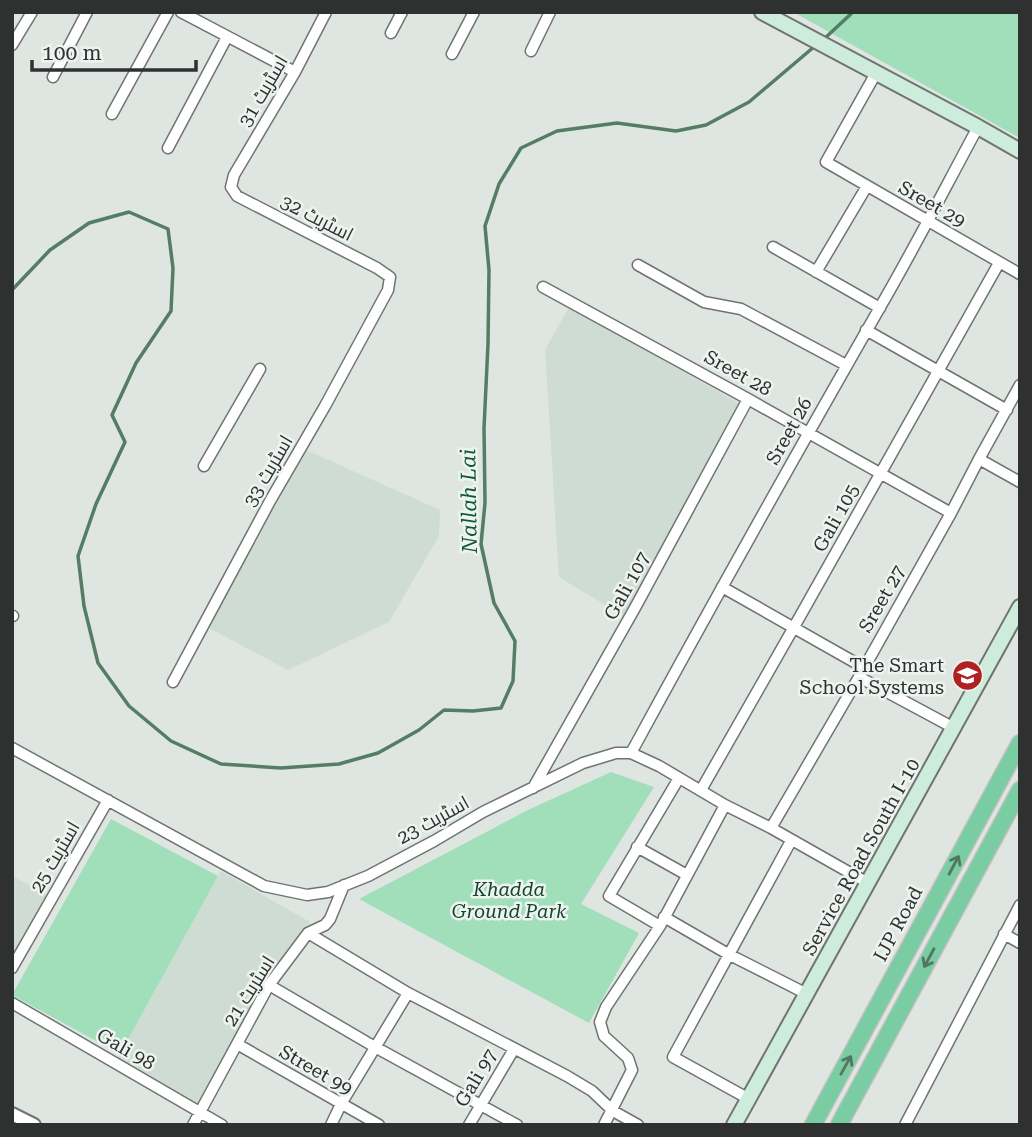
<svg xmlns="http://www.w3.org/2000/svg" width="1032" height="1137" font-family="'Roboto Serif',Cairo,serif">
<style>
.built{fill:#cedcd3}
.green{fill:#a1deba}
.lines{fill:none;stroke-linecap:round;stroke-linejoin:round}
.stream{stroke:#537d64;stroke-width:3.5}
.minor-casing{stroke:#6f7471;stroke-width:13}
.tertiary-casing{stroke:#6f7471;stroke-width:16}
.secondary-casing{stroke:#6f7471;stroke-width:18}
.trunk-casing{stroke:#c1c1c1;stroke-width:19}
.minor{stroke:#fff;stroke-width:10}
.tertiary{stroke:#fff;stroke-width:12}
.secondary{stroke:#cdecdc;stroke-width:14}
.trunk{stroke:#7acca2;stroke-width:16}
.oneway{stroke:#517763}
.labels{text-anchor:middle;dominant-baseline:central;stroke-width:5;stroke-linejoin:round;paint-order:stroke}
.street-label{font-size:19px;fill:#2f3130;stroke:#edf3ef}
.poi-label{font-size:19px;fill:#2f3130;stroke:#edf3ef;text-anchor:end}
.park-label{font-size:19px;font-style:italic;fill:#15452d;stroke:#edf3ef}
.water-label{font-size:21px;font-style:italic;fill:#105938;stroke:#edf3ef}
</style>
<rect width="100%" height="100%" fill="#dfe6e2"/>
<!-- built -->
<path class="built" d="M569,307L742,405L625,617L559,577L545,350Z
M304,449L440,510L439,536L389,622L288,670L207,627Z
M221,871L310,922L203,1109L117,1059Z
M12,876L47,895L12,960Z"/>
<!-- green -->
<path class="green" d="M793,12H1020V138Z
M611,772L654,787L581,904L639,933L589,1023L359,899L528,810Z
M111,819L218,876L120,1054L12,995Z"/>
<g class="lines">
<!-- stream -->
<path class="stream" d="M824,39L853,12
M12,290L50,250L89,223L129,212L168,229L173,268L171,311L136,363L112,415L125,442L96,504L78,556L84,606L98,663L129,706L171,741L221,764L281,768L339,764L378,753L419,730L444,710L473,711L501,708L513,681L515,641L494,603L481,544L485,503L484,428L488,344L489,270L485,226L499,184L521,148L557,131L617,123L676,131L706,125L749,102L815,46"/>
<defs>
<path id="minor" d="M181,12L295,72
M391,33L402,12
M12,45L32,12
M531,51L550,12
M452,54L474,12
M876,73L826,162L1020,274
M53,77L87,12
M112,114L168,12
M168,148L227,37
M773,247L880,308
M638,265L704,302L741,309L846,365
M816,272L867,186
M543,287L748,399L951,513
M866,330L1007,410
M979,459L1020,482
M204,466L260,369
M722,587L863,667
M12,616H13
M859,677L954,728
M173,682L270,501L325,406L388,290L390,277L377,268L237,196L231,187L234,175L295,72L326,12
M12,748L264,886L307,895L328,892L368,876L434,841L483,812L583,763L616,753H631L659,766L725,805L771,828L868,883
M631,753C712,604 795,456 879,309C914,249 945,188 978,127
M533,788L636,606L748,399
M701,790L794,627L999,263
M771,828L859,677L951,513L979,459L1020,385
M637,847L687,875
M664,917L728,954L807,994
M660,926L609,896L679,778
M308,933L408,993L567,1076L592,1091L613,1111L638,1125
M1004,934L1020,943
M12,968L108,800
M269,985L375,1047L517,1125
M12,1003L222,1125
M237,1044L379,1125
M749,1099L673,1057L791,841
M193,1125L269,985L308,933L325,925L330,919L344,885
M331,1125L341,1104L408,993
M469,1125L514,1049
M604,1125L632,1070L628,1058L604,1036L600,1022L606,1007L660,926L725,805
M905,1125L1020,905"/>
<path id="tertiary" d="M12,1114L34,1125"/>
<path id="secondary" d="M762,12L978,127L1020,151
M734,1125L1020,607"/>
<path id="trunk" d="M813,1125L1020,743
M839,1125L1020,790"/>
</defs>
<!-- minor casing -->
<use href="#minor" class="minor-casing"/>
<!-- tertiary casing -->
<use href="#tertiary" class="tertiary-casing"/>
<!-- secondary casing -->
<use href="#secondary" class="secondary-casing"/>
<!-- trunk casing -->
<use href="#trunk" class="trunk-casing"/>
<!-- minor -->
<use href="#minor" class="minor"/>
<!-- tertiary -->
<use href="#tertiary" class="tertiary"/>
<!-- secondary -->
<use href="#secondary" class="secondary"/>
<!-- trunk -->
<use href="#trunk" class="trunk"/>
</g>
<!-- one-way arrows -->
<defs><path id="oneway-shaft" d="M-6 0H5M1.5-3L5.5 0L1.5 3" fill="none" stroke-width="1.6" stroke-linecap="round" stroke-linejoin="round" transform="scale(1.75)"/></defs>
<g class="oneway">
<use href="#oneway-shaft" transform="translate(954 865) rotate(-62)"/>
<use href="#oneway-shaft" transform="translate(929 958) rotate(118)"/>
<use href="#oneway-shaft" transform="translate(846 1065) rotate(-61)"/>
</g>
<!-- icons -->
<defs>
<symbol id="school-disc" viewBox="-11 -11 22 22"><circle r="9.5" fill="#b12121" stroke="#edf3ef"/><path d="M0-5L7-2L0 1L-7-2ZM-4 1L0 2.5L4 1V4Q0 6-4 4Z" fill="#fff"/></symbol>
</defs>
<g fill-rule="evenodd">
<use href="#school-disc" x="950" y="658" width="35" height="35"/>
</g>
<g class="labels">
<!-- street labels -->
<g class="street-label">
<text transform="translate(263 91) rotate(-60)">اسٹریٹ 31</text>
<text transform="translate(932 204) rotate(30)">Sreet 29</text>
<text transform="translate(317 218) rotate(27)">اسٹریٹ 32</text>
<text transform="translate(738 373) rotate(29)">Sreet 28</text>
<text transform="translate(789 431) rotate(-61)">Sreet 26</text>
<text transform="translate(268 471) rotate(-60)">اسٹریٹ 33</text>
<text transform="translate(836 518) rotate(-61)">Gali 105</text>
<text transform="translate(627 586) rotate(-61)">Gali 107</text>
<text transform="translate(882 599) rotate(-60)">Sreet 27</text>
<text transform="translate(433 820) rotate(-29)">اسٹریٹ 23</text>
<text transform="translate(55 857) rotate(-60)">اسٹریٹ 25</text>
<text transform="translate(861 857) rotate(-61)">Service Road South I-10</text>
<text transform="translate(898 924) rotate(-62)">IJP Road</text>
<text transform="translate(249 991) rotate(-58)">اسٹریٹ 21</text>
<text transform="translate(126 1049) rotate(30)">Gali 98</text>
<text transform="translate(316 1070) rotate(30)">Street 99</text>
<text transform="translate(476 1078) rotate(-59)">Gali 97</text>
</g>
<!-- poi labels -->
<g class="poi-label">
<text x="944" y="665">The Smart<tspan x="944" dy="22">School Systems</tspan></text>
</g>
<!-- park labels -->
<g class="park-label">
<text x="509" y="889">Khadda<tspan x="509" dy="22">Ground Park</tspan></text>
</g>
<!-- water labels -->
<g class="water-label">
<text transform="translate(469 501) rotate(-91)">Nallah Lai</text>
</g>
</g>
<!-- border -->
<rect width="1032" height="1137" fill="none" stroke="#2f3130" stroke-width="28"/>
<!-- scale -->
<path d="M32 60v10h164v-10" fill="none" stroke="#2f3130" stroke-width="3.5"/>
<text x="42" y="60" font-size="21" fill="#2f3130" stroke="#edf3ef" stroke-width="5" paint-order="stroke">100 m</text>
</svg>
